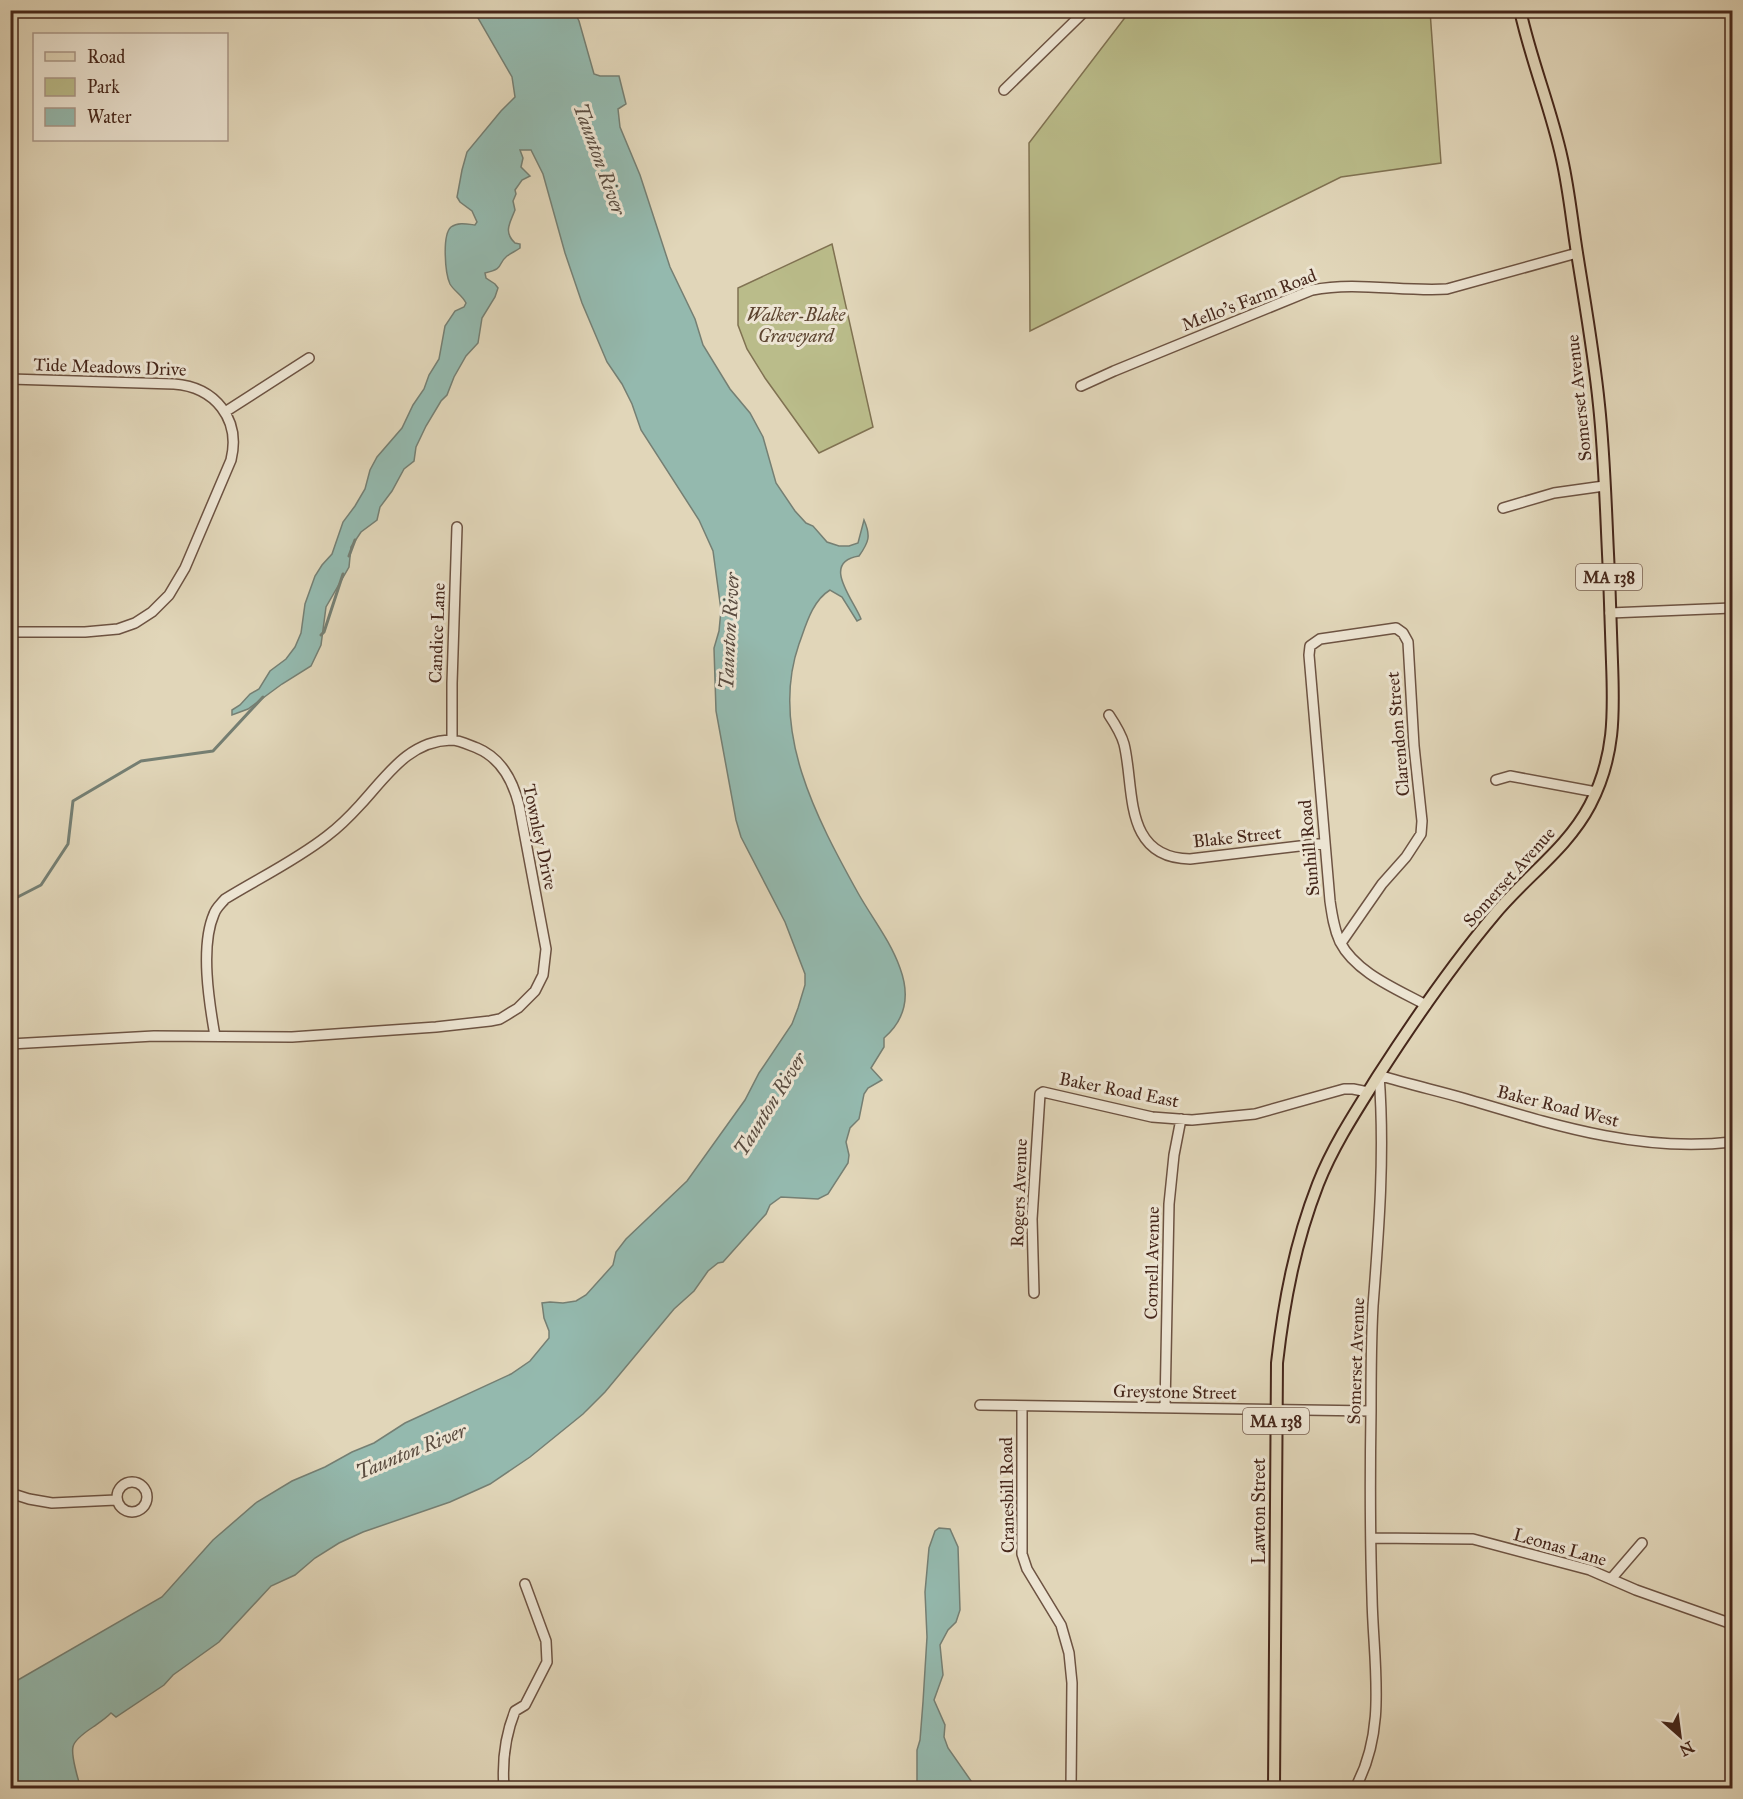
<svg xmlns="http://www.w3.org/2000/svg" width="1743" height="1799" font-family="'IM FELL Great Primer',serif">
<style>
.green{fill:#babc8a;stroke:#807252;stroke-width:1.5}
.water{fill:#94b9ae;stroke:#757f73;stroke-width:1.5}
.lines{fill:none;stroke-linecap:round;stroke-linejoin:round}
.stream{stroke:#757f73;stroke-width:3}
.minor-casing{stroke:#6d5342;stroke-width:12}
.major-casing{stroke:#46271b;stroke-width:14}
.minor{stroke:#ece4d2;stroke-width:9}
.major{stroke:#e1d6b9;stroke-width:10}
.labels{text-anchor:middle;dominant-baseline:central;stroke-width:6;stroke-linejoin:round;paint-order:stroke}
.shield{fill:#ece4d2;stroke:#786052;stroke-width:1.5}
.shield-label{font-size:16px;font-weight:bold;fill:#46271b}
.street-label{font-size:18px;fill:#46271b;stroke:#ece4d2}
.park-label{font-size:18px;font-style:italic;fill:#5d4531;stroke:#ece4d2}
.water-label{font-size:20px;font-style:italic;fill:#5a4c40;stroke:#ece4d2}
</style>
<rect width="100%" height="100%" fill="#e1d6b9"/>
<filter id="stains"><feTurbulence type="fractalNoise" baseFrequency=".00333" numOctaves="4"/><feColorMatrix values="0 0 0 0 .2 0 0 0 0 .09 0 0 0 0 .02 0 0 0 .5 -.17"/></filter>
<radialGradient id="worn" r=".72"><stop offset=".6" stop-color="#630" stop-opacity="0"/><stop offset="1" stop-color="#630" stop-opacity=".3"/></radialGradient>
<!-- green -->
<path class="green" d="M1130,11H1430L1441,163L1341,177L1030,331L1029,143Z
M832,244L873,427L819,453L765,378L747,349L738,325V288Z"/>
<!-- water -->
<path class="water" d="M474,11H574L579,21L594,74L600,76H619L626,104L618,109L620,127L640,175L670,267L695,319L703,345L730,389L750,413L763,437L776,483L795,511L806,523L813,526L827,542L839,546H849L858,543L864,520C871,536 869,542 859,556C820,562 854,600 861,619L857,621L842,597L830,590C812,601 806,625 799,644C769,730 817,819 858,893C872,918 890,940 900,968C910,995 906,1019 884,1038V1047L871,1068L882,1080L868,1088L864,1094L859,1119L850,1128L846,1142L849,1155L848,1163L828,1194L818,1199L781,1197L770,1205L766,1214L723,1262L718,1263L708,1271L694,1291L674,1309L605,1392L583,1414L530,1457L490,1484L450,1502L363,1532L339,1543L315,1558L295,1575L271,1586L219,1642L173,1675L164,1685L116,1717L111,1713C105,1719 100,1722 93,1727C87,1731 74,1740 73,1747C71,1755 78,1780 81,1788H11V1684L162,1597L213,1540L257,1502L292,1481L325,1467L352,1452L374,1443L405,1423L511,1374L530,1361L549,1338V1331L544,1318L542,1303L550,1302L563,1303L576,1301L586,1295L613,1265L616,1252L626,1239L687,1181L745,1100L759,1073L792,1024L798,1008L805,985V974L785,922L741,837L736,820L716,711L714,648L719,631L721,610L713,551L699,520L641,430L632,404L622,384L607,362L582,303L565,253L543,174L531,150H520L523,158L521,167L530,176L522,180L515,190L516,194L513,201L515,210C510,223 503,232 515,243L520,244V248C516,251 511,253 507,256C496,265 506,268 485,273L486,278L495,284L498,288L495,297L482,318L478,343L466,356L454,377L447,395L441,401L426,426L416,447L414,461L404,469L392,491L380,507L377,520L361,532L351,547L349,567L326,607L321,645L311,666L282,684L248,709L232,715V710L240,705L250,694L259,689L270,671L286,659L295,647L301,633L305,604L315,576L322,565L332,554L343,522L355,506L365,489L370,470L377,457L402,428L413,405L424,389L429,375L439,359L445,326L455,311L464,307L466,303C462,295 454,291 450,284C445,273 442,235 451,227C458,222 467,224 475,225L477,222L472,211L460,202L457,197L462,170L467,152L501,111L515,97L512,77Z
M939,1528L950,1529L958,1547L960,1610L956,1622L948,1630L940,1645L943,1675L934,1700L945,1725L944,1737L948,1748L976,1788H917V1750L920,1740L923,1702L927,1637L925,1592L929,1548L935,1531Z"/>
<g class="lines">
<!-- stream -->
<path class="stream" d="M349,556L355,540
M321,635L324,632L343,574
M10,901L41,885L68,844L73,801L141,761L213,751L263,697"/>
<defs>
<path id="minor" d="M1004,90L1086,10
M10,379L174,384C215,387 241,419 231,460L185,568L169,595L152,612L135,623L118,629L85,632H10
M1081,386L1114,371L1312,290C1356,281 1403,292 1447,289L1577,253
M225,412L309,358
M1503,508L1554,493L1604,486
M1610,613L1732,608
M1109,715C1115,724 1121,733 1124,744C1135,788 1122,858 1190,859L1325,843
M452,740V683L457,527
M1496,780L1510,776L1596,792
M1341,943L1382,884L1406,857L1421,834L1422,821L1414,746L1408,642L1403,633L1396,628L1320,639L1310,646L1309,655L1330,901C1332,915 1334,929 1340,942C1356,973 1397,989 1426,1005
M10,1044L154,1036L292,1037L436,1027L490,1021L500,1019L518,1008L535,991L543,975L546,949L519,805C513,781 501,758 477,748C469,745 459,740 451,740C408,741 386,777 360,805C350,816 339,827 327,836C295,861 259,878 225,899C221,904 216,908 214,914C200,946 209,1002 215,1036
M1034,1293L1032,1219L1040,1094L1043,1092L1152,1117L1192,1120L1255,1114L1344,1089H1353L1368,1092
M980,1405L1371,1411
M1022,1406V1554L1027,1569L1061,1625L1069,1653L1072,1683L1071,1788
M1165,1408L1169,1204L1174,1155L1181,1119
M117 1497a15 15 0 1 1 30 0a15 15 0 1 1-30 0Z
M10,1493L29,1499L52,1503L116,1500
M1371,1538L1473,1539L1590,1570L1636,1590L1732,1624
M1611,1579L1642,1543
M504,1788C502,1762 505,1736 515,1711L525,1705L547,1662L546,1641L525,1584
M1355,1788C1388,1729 1373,1662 1372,1597C1370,1535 1370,1473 1371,1411C1371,1376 1371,1341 1373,1306C1379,1229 1385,1152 1379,1075C1407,1084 1435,1090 1463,1098C1551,1124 1639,1153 1732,1142"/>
<path id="major" d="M1274,1788L1277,1363C1284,1301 1295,1243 1318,1184C1333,1146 1356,1111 1378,1076C1414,1020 1452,965 1494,915C1525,877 1567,849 1590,805C1615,757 1614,714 1612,662C1611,633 1610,603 1609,574C1606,518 1605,461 1599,405C1594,354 1585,304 1577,253C1572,222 1569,190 1562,159C1551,108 1531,61 1520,10"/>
</defs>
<!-- minor casing -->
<use href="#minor" class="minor-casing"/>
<!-- major casing -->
<use href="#major" class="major-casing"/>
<!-- minor -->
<use href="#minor" class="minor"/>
<!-- major -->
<use href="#major" class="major"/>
</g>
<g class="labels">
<!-- shield labels -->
<g class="shield">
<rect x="1576" y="564" width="66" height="26" rx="4.5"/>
<rect x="1243" y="1408" width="66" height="26" rx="4.5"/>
</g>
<g class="shield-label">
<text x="1609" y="577">MA 138</text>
<text x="1276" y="1421">MA 138</text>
</g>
<!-- street labels -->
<g class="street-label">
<text transform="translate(1249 300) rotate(-21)">Mello's Farm Road</text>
<text transform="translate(110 367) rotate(2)">Tide Meadows Drive</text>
<text transform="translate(1579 398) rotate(-96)">Somerset Avenue</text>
<text transform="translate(437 633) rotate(-88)">Candice Lane</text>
<text transform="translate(1398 734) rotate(-95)">Clarendon Street</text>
<text transform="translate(540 837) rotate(78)">Townley Drive</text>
<text transform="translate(1237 837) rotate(-6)">Blake Street</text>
<text transform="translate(1309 848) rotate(-95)">Sunhill Road</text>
<text transform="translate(1509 877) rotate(-48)">Somerset Avenue</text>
<text transform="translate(1119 1090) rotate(11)">Baker Road East</text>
<text transform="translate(1558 1106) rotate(14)">Baker Road West</text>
<text transform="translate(1019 1193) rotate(-88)">Rogers Avenue</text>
<text transform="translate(1152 1263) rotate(-89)">Cornell Avenue</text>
<text transform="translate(1356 1361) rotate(-88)">Somerset Avenue</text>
<text transform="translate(1175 1392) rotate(1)">Greystone Street</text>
<text transform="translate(1007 1495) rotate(-91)">Cranesbill Road</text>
<text transform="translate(1259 1511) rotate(-90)">Lawton Street</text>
<text transform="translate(1560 1547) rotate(16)">Leonas Lane</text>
</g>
<!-- park labels -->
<g class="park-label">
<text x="796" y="315">Walker-Blake<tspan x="796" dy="21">Graveyard</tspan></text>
</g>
<!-- water labels -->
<g class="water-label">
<text transform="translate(600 159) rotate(70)">Taunton River</text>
<text transform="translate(729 631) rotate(-87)">Taunton River</text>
<text transform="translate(770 1104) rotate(-58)">Taunton River</text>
<text transform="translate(411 1451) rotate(-22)">Taunton River</text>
</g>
</g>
<!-- margin -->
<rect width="1743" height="1799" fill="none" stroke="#e1d6b9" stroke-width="36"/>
<rect x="12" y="12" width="1719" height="1775" fill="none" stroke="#46271b" stroke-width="3"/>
<rect x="18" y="18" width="1707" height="1763" fill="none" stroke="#46271b" stroke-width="1.5"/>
<!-- legend -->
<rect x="33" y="33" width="195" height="108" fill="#ece4d2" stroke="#aa9889" stroke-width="1.5"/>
<rect x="45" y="52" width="30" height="9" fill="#e1d6b9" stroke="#aa9889" stroke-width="1.5"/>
<text x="87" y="63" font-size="18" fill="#46271b">Road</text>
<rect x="45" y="78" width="30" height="18" fill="#babc8a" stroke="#aa9889" stroke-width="1.5"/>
<text x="87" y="93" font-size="18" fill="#46271b">Park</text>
<rect x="45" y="108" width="30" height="18" fill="#94b9ae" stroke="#aa9889" stroke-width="1.5"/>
<text x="87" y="123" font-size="18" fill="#46271b">Water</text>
<!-- north arrow -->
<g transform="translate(1680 1736) rotate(152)" stroke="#ece4d2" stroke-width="4.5" paint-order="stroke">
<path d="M0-4.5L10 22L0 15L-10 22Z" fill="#46271b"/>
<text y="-9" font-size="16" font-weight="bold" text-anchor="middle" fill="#46271b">N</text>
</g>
<rect width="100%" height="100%" filter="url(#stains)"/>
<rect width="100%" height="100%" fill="url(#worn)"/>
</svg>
